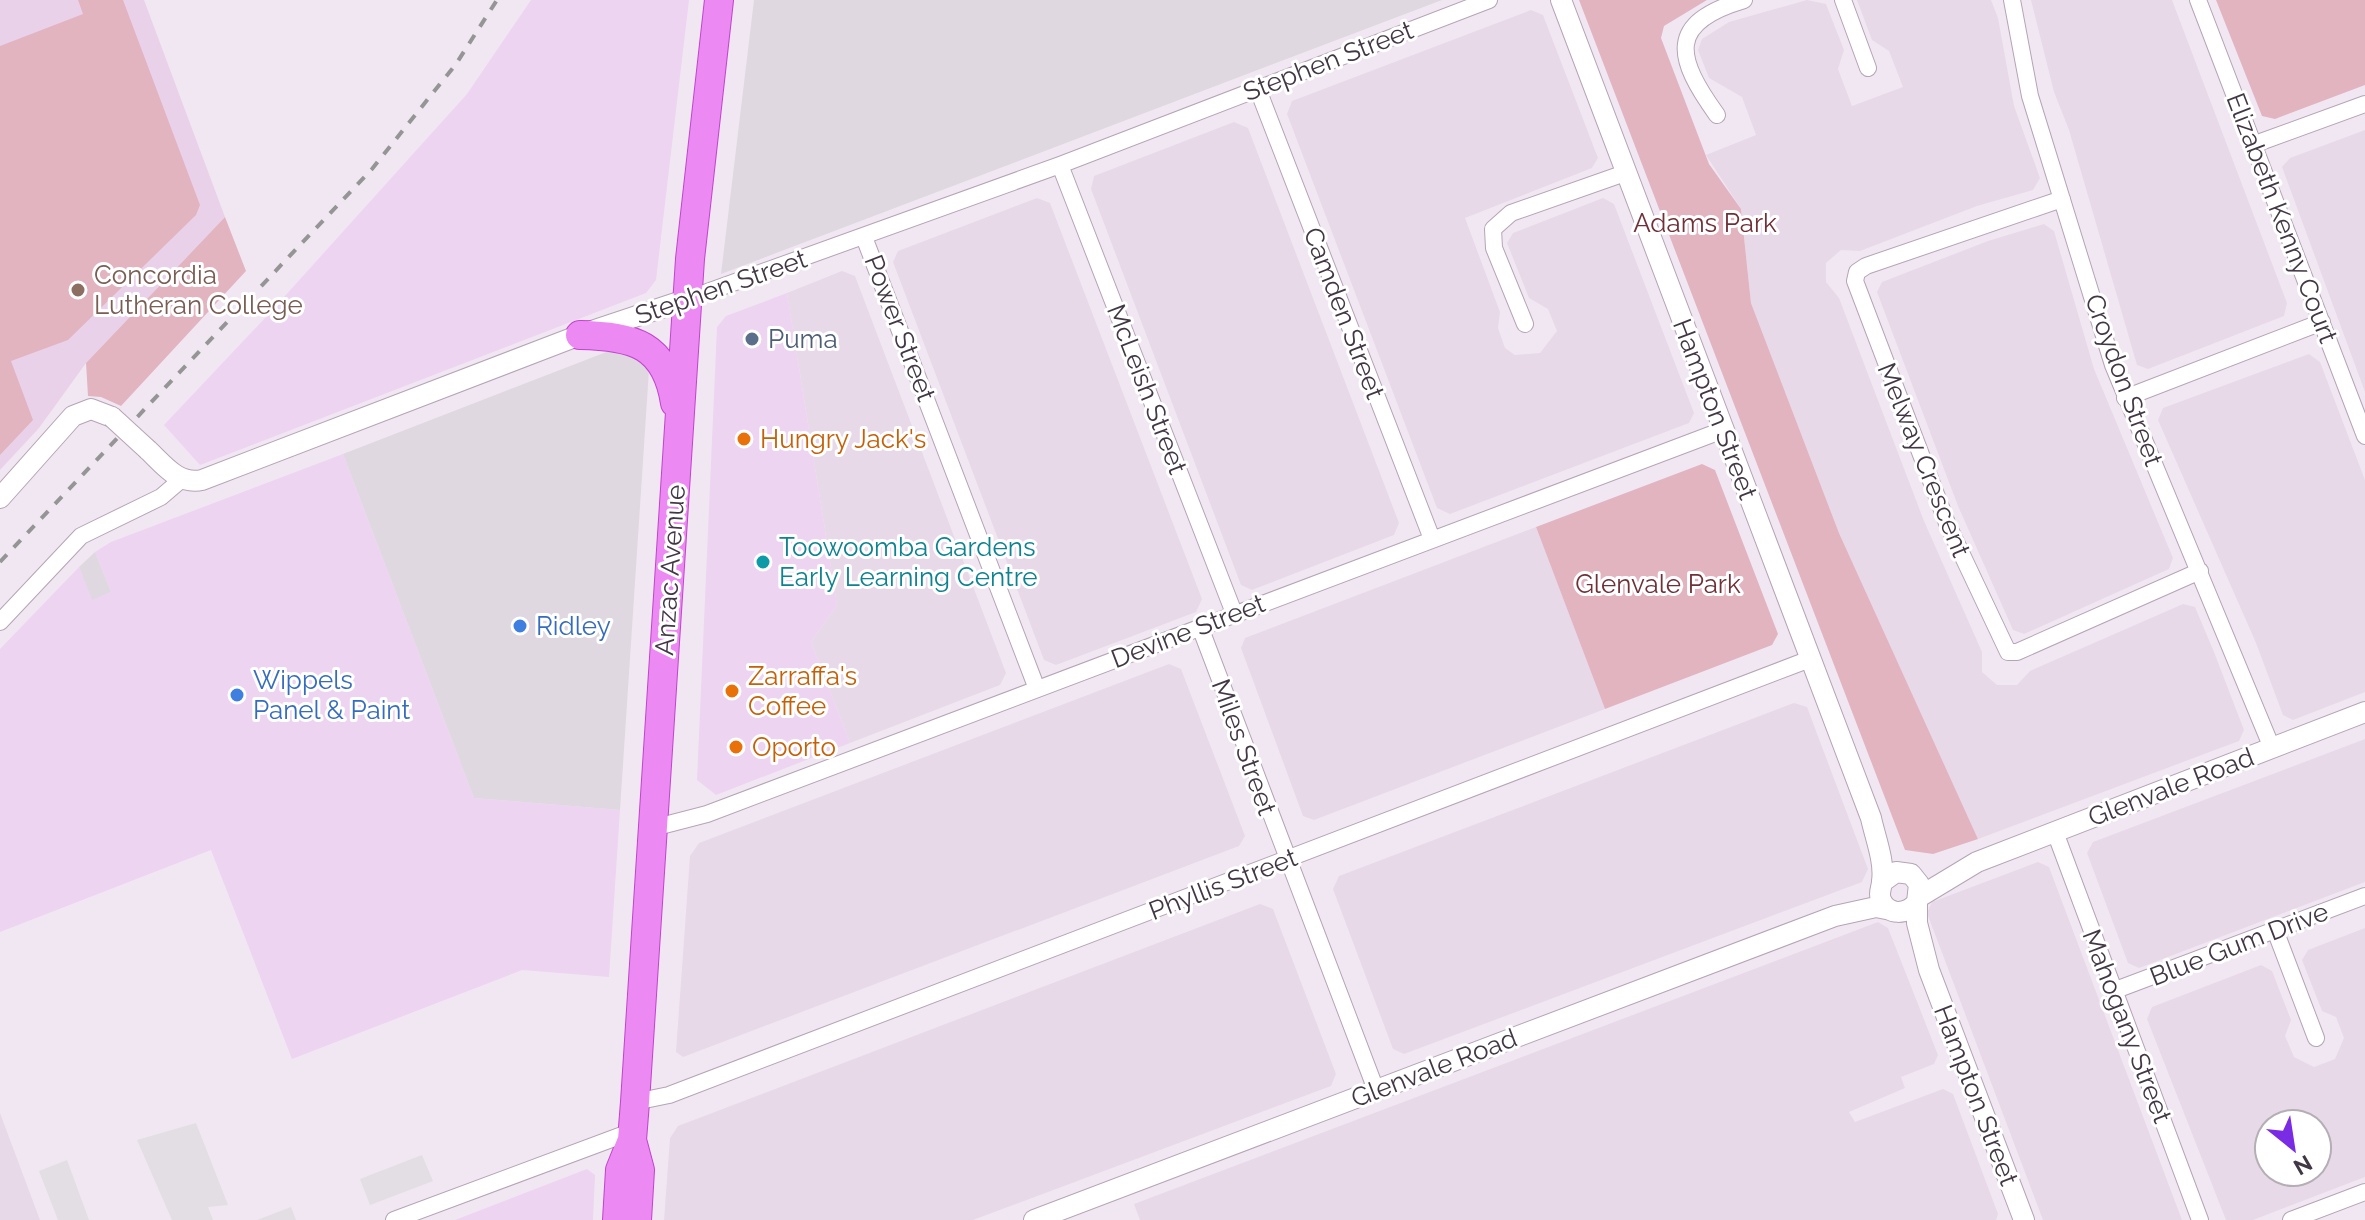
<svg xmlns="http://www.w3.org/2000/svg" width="2365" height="1220" font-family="Raleway,sans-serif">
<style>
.residential{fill:#e8d9e9;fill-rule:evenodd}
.commercial{fill:#edd4f1}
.industrial{fill:#dfd8e1}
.education{fill:#e9d2e9}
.green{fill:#e2b4c0}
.parking{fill:#e2dee3}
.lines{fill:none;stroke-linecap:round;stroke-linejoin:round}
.minor-casing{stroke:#b5a4b6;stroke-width:18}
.tertiary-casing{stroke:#b5a4b6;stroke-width:22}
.trunk-casing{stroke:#c045cd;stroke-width:30}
.minor{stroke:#fff;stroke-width:16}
.tertiary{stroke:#fff;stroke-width:20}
.trunk{stroke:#ec89f2;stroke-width:28}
.rail{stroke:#959595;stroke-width:4;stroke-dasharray:10 10;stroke-linecap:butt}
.tertiary-bridge-casing{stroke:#b5a4b6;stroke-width:22;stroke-linecap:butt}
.tertiary-bridge{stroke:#fff;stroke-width:20}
.education-dot{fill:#8d6e63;stroke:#fff;stroke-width:3}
.service-dot{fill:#5c6f8a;stroke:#fff;stroke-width:3}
.food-dot{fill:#e8710a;stroke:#fff;stroke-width:3}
.culture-dot{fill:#0f9aa8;stroke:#fff;stroke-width:3}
.shop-dot{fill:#3f7fe0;stroke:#fff;stroke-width:3}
.labels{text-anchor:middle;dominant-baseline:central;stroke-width:6;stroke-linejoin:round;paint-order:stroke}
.street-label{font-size:26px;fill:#423744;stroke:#fff}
.park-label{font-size:26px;fill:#6f3037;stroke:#fff}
.education-label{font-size:26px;fill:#785e54;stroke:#fff;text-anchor:start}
.service-label{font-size:26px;fill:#4e5e75;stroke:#fff;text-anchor:start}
.food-label{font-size:26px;fill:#c56008;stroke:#fff;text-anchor:start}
.culture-label{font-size:26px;fill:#0d838f;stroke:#fff;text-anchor:start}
.shop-label{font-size:26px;fill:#366cbe;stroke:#fff;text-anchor:start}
</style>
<rect width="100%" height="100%" fill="#f1e7f2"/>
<!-- residential -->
<path class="residential" d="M1807,0L1826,4L1844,50L1838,69L1852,106L1903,87L1889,51L1872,40L1857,0H1991L1998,18L2014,106L2040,178L2033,190L1977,206L1860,251L1841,250L1826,263V282L1839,298L1924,521L1982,652V672L1997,685H2017L2030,671L2183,604L2195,607L2214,652L2244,730L2239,741L1978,839L1839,533L1751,303L1741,209L1706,155L1756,135L1742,97L1709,78L1698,50L1702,39L1729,22Z
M2031,0H2172L2287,303L2284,316L2148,369L2137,365L2069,130L2054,92Z
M1531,10L1543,15L1598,158L1592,168L1465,218L1500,312L1498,328L1505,348L1515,355L1540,353L1557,331L1548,309L1529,298L1507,243L1513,233L1603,198L1614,204L1694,413L1689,423L1450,514L1437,508L1287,114L1292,101Z
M1234,122L1248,128L1399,523L1394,535L1252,590L1241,585L1091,189L1094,176Z
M2365,130V392L2282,167L2290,158Z
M1037,198L1050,203L1202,599L1196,612L1056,665L1044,660L893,262L898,251Z
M2044,224L2054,231L2094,369L2173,558L2169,569L2024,634L2013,630L1958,506L1877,292L1882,282L1988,241Z
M842,271L855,276L1006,673L1000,685L850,743L811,642L837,605L787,293Z
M2309,354L2320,362L2365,480V692L2293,720L2283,715L2256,643L2158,420L2163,408Z
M1536,527L1605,709L1314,820L1303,816L1241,648L1245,638Z
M1169,664L1181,669L1245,836L1239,846L683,1057L676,1052L690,856L699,843Z
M1794,703L1807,707L1868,869L1862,882L1404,1054L1393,1049L1333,889L1339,876Z
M2365,739V882L2139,968L2128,963L2087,853L2093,842Z
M2038,862L2049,867L2182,1220H2043L1927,913L1932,902Z
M1260,904L1273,909L1336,1074L1331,1086L973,1220H664L670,1138L678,1126Z
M1878,922L1888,928L1938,1055L1934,1064L1901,1077L1905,1088L1849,1112L1855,1122L1943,1089L1953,1094L1998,1214L1996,1220H1140L1134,1204Z
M2365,928V1177L2253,1220H2226L2147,1019L2152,1007L2261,965L2272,971L2291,1020L2285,1036L2294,1057L2314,1067L2335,1059L2344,1038L2336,1017L2322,1011L2302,960L2308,950ZM2317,1124V1172H2269V1124Z
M0,1113L40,1220H0Z"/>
<!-- commercial -->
<path class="commercial" d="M531,0H689L656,280L646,293L200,465L164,425L266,317L467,94Z
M787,293L837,605L811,642L850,743L716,795L697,780L717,327L726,316Z
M343,454L474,798L620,810L609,977L522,970L292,1059L211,850L0,932V649L79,567L92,599L111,592L95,552L111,542Z
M587,1169L595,1175L593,1220H455Z"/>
<!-- industrial -->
<path class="industrial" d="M754,0H1442L721,274Z
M609,351L639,359L649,370L620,810L474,798L343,454Z
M95,552L111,592L92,600L79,567Z"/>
<!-- education -->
<path class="education" d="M0,0H144L225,217L86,363L39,428L0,470Z"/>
<!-- green -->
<path class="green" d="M78,0H123L200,205L196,215L68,340L11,361L33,420L0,455V46L83,14Z
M1579,0H1707L1664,26L1661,38L1709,164L1741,209L1751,303L1839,533L1978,839L1933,854L1905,850Z
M2216,0H2365V85L2275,119L2262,116Z
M225,217L246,271L121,406L101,397L88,396L86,363Z
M1702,464L1715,470L1778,634L1772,645L1605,709L1536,527Z"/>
<!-- parking -->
<path class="parking" d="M196,1123L228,1205L208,1207L213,1220H172L137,1140Z
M422,1155L433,1181L370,1205L360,1179Z
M67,1160L89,1220H58L39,1171Z
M291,1207L296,1220H257Z"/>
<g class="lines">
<defs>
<path id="minor" d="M1843,0L1868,68
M2012,0L2030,96L2113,365L2272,748
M2198,0L2365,436
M1257,87L1432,539
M1717,115C1676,58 1666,23 1744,0
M2255,144L2365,104
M1060,165L1234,613
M2062,199L1866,266L1857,272L1855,281L1947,523L2008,652H2017L2200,571
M864,237L1037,689
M688,299L1060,165L1489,0
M1525,324L1494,248L1493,229L1511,213L1625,173
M2125,398L2322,322
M0,622L81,536L161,497L182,479
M1200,627L1376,1090
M653,828L707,814L1723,430
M2055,832L2200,1220
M2275,930L2316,1038
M2113,991L2365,896
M635,1102L669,1095L1810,659
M394,1220L633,1131
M2291,1220L2365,1192"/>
<path id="tertiary" d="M1561,0L1871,818C1875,837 1885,862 1882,881C1882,888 1878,892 1881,900C1888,916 1907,915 1917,902L1919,884L1911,874L1896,872L1882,882
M148,450C164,465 178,485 202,480L580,335L688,299
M0,498L73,416L91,409L112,417
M1919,897L1977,862L2365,712
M1917,902V923L1929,970L2024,1220
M1034,1220L1835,916L1876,907L1891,910"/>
<path id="trunk" d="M580,335C633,336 666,344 675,403
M632,1140L640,1170L637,1220
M617,1220L620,1170L632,1140L635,1102L690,259L719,0"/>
</defs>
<!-- minor casing -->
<use href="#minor" class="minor-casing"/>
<!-- tertiary casing -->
<use href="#tertiary" class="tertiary-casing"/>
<!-- trunk casing -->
<use href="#trunk" class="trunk-casing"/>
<!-- minor -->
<use href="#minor" class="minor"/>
<!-- tertiary -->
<use href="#tertiary" class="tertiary"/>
<!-- trunk -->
<use href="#trunk" class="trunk"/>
<!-- rail -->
<path class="rail" d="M0,562L372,169L456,64L497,0"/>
<defs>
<path id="tertiary-bridge" d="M112,417L148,450"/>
</defs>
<!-- tertiary-bridge casing -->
<use href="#tertiary-bridge" class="tertiary-bridge-casing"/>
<!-- tertiary-bridge -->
<use href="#tertiary-bridge" class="tertiary-bridge"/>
</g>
<!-- markers -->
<circle class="education-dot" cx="78" cy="290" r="8"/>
<circle class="service-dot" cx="752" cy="339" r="8"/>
<g class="food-dot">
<circle cx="744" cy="439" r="8"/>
<circle cx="732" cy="691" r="8"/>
<circle cx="736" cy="747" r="8"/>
</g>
<circle class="culture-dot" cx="763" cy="562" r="8"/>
<g class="shop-dot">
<circle cx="520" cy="626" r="8"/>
<circle cx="237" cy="695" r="8"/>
</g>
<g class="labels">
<!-- street labels -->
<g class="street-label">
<text transform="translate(1328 61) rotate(-21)">Stephen Street</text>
<text transform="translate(2282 218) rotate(69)">Elizabeth Kenny Court</text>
<text transform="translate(721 287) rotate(-19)">Stephen Street</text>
<text transform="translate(1344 313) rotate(69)">Camden Street</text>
<text transform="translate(900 328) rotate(69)">Power Street</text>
<text transform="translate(2124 380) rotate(70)">Croydon Street</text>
<text transform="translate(1147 389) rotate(69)">McLeish Street</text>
<text transform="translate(1715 409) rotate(69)">Hampton Street</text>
<text transform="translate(1924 460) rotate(68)">Melway Crescent</text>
<text transform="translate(670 570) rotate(-86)">Anzac Avenue</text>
<text transform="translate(1188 631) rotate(-21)">Devine Street</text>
<text transform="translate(1244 747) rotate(70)">Miles Street</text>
<text transform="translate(2171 787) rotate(-21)">Glenvale Road</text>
<text transform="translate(1223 884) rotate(-21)">Phyllis Street</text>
<text transform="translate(2239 944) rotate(-21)">Blue Gum Drive</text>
<text transform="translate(2127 1026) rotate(69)">Mahogany Street</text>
<text transform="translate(1434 1068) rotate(-21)">Glenvale Road</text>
<text transform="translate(1976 1095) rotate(69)">Hampton Street</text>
</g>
<!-- park labels -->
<g class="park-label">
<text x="1705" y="223">Adams Park</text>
<text x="1658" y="584">Glenvale Park</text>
</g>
<!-- education labels -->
<g class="education-label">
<text x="94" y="275">Concordia<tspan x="94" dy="30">Lutheran College</tspan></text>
</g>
<!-- service labels -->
<g class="service-label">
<text x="768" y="339">Puma</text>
</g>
<!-- food labels -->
<g class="food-label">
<text x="760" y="439">Hungry Jack's</text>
<text x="748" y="676">Zarraffa's<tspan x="748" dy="30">Coffee</tspan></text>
<text x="752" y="747">Oporto</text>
</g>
<!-- culture labels -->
<g class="culture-label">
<text x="779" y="547">Toowoomba Gardens<tspan x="779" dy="30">Early Learning Centre</tspan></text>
</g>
<!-- shop labels -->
<g class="shop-label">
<text x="536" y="626">Ridley</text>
<text x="253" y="680">Wippels<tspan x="253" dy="30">Panel &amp; Paint</tspan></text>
</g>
</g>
<!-- north arrow -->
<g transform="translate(2293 1148) rotate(150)"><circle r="38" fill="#ffffff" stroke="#b3afb4" stroke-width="2"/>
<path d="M0-6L14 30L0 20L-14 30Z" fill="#792ce4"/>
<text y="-12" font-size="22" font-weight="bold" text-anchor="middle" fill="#423744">N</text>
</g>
</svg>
